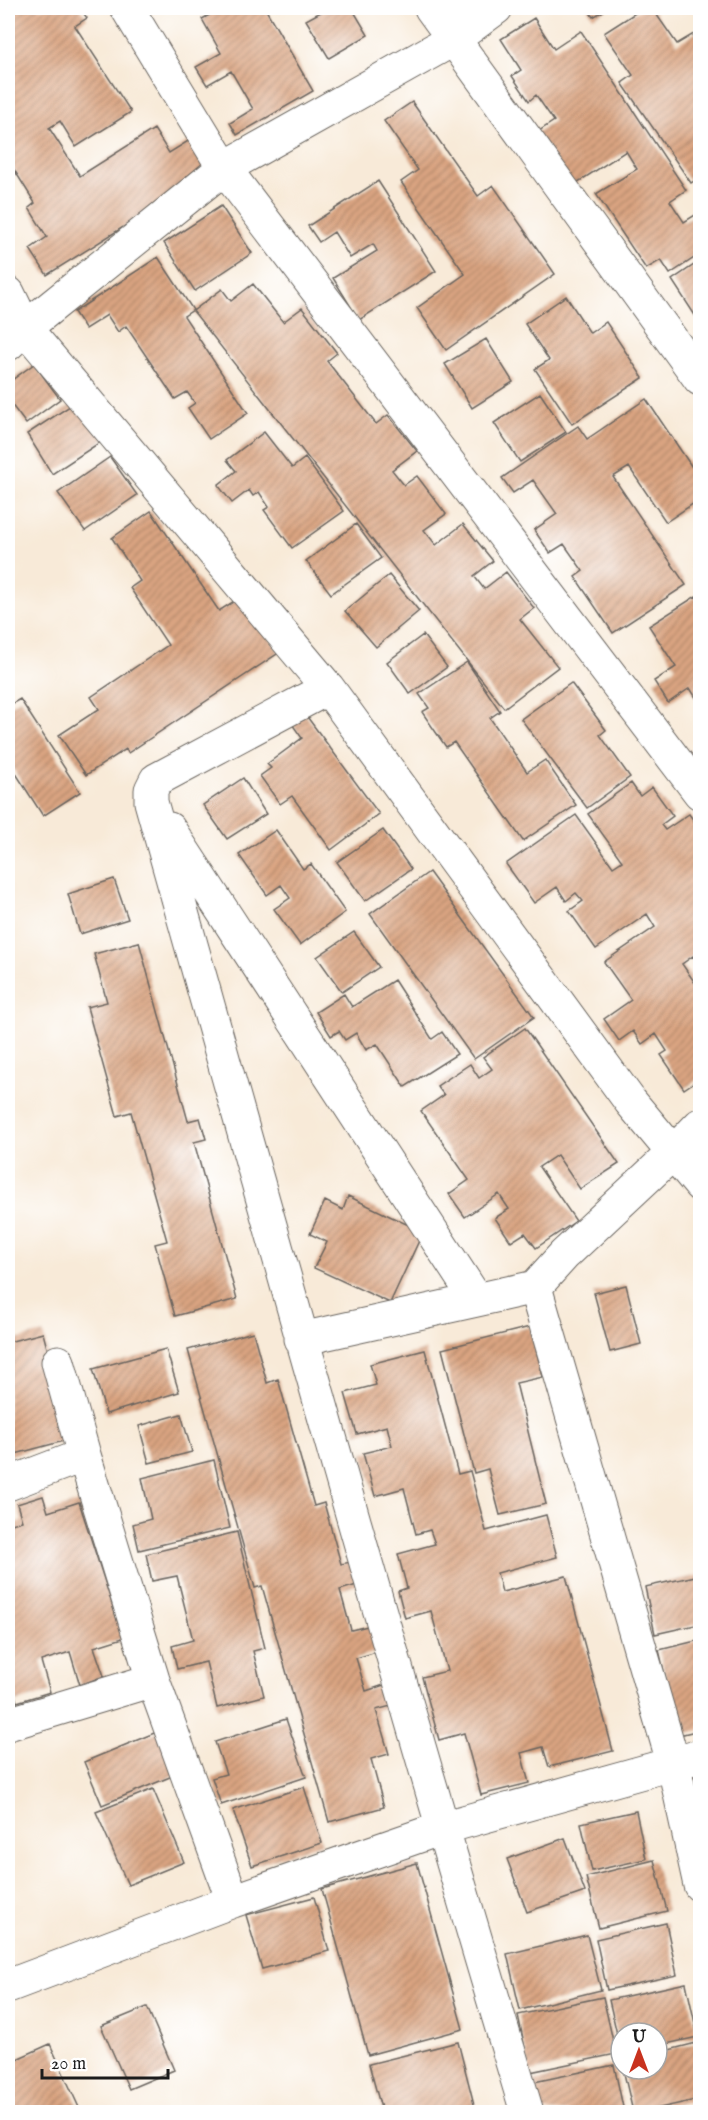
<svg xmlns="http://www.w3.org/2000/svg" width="708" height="2120" font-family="'IM FELL English',serif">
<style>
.building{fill:url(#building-hatch)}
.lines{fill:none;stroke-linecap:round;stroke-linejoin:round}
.minor-casing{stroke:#69645e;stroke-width:35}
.minor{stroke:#fff;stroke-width:33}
</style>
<defs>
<pattern id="building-hatch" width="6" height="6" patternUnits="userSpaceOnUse" patternTransform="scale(1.5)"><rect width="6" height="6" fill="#daa481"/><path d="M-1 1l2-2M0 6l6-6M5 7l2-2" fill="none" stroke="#b08569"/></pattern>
</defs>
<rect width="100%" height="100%" fill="#fff"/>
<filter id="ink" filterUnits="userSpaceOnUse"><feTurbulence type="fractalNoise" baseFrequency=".0167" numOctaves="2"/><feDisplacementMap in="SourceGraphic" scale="12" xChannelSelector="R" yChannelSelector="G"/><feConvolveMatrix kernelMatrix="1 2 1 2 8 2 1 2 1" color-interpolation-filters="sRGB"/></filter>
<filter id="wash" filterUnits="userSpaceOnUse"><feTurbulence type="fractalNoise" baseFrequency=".008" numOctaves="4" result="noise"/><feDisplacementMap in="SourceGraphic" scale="24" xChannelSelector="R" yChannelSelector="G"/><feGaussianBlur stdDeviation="1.35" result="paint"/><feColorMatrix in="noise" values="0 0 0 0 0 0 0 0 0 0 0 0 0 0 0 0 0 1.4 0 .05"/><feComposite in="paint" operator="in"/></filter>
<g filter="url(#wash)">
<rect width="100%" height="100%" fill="#f8ead8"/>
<g id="blocks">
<!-- building -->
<path class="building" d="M8,8H80L87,18L75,26L131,112L76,147L60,121L49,128L80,176L154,129L169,153L193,138L214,170L47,275L30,249L47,237L29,208L35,203L8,160V155L12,152L8,145Z
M186,8H198L189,13Z
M222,8H265L313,91L237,135L230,123L253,109L231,71L207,85L196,67L221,53L202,19Z
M328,8H352L368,35L329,58L306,20Z
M587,8H609L593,17Z
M643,8H652L677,44L697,32L700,37V177L691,183L622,83L633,75L604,33Z
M534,18L554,49L581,31L686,190L670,201L684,222L700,212V254L670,274L661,260L646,269L596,194L637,169L626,151L572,186L536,133L554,121L536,95L529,101L512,76L521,70L501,39Z
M412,102L478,196L493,185L555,274L446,350L417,308L465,274L401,182L418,170L384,121Z
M378,181L436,271L359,320L333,278L377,251L373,244L350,258L334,232L319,242L308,226Z
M221,206L252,253L195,291L164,243Z
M158,257L193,310L184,316L248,413L209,439L188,408L195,403L187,392L175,399L126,326L118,332L107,315L85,329L74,312Z
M700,261V323L672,280Z
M253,284L283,322L302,308L337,353L327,361L376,424L388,415L417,451L392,470L404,485L417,476L446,514L424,530L436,545L463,524L493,561L474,576L484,589L506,572L534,608L520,619L558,667L504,708L193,311L222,289L231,301Z
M566,296L590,333L606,322L643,378L572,424L535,369L549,360L525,324Z
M486,339L513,382L472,408L445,364Z
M34,364L60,399L26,424L8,400V383Z
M540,393L566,432L520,462L494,423Z
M82,398L108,437L52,474L27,434Z
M646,399L700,479V499L666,522L629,467L613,477L686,585L613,633L575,577L583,571L564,544L550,553L534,530L557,514L533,480L513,493L502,478L578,426L587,439Z
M264,432L292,468L305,458L344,511L292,548L264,510L269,507L259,492L253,496L249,490L232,503L218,485L236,471L227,460Z
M110,457L137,495L85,531L58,493Z
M151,511L219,611L242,596L280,652L128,753L126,749L86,775L59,735L99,709L91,697L168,645L130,588L140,581L112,538Z
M356,524L381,558L331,594L306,561Z
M389,575L419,611L376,647L345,611Z
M696,596L700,603V704L690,688L668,703L654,681L676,667L649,626Z
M423,635L447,667L410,694L387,662Z
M467,662L500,711L490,718L527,772L545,760L576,805L523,841L454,742L446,747L422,712L429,708L419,694Z
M571,683L606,730L600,735L630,777L587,808L521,719Z
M20,699L80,792L43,816L8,761V706Z
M305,714L379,814L331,850L292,796L280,804L260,776L271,768L267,764L302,738L292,724Z
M243,778L266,814L227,839L203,805Z
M631,783L640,796L652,787L673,816L661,825L665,830L689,814L700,829V966L693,956L682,964L700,990V1078L684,1089L661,1055L667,1051L656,1034L642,1044L633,1031L619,1041L604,1019L631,1000L604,962L655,927L647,914L596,949L569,911L583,901L576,893L566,901L557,887L534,903L506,864L576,815L613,867L622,861L588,814Z
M276,830L303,869L311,864L345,912L300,945L274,909L290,898L281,885L267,895L239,855Z
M383,830L411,869L365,901L337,862Z
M429,872L534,1017L474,1059L370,914Z
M114,879L128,919L80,934L68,894Z
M354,932L379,967L342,992L317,957Z
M139,942L188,1121L200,1118L206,1139L194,1142L237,1299L175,1316L155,1244L167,1241L131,1112L117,1116L87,1007L107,1002L94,954Z
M394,980L432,1039L442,1032L457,1054L405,1087L377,1044L366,1050L356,1033L345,1040L339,1031L331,1036L316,1012L344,994L352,1007Z
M525,1028L619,1164L580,1189L557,1155L539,1167L576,1221L536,1248L525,1233L511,1242L495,1218L509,1209L499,1194L465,1217L449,1194L469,1180L421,1111L444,1095L437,1086L470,1064L479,1078L492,1069L483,1057Z
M348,1196L423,1232L390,1303L314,1268L327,1242L310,1234L325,1201L343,1210Z
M626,1285L641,1344L610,1352L594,1293Z
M530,1327L543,1377L516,1383L546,1504L500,1515L488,1469L474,1473L442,1349Z
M253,1332L267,1383L278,1379L314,1506L324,1503L341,1564L351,1562L357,1585L340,1590L351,1630L372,1625L380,1651L356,1658L366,1691L384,1685L391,1706L376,1710L389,1754L371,1759L384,1807L329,1822L262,1586L255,1588L188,1350Z
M43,1333L71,1439L8,1456V1342Z
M166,1349L179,1392L106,1414L93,1369Z
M425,1350L458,1474L470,1471L486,1531L546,1515L557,1557L497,1573L502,1592L566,1576L613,1751L549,1767L543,1747L521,1753L529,1783L481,1795L464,1733L439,1740L422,1677L447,1671L431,1611L405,1618L398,1591L407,1588L398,1554L435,1544L430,1530L416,1534L404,1488L375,1496L363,1453L392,1446L387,1426L357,1434L345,1393L376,1385L370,1364Z
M181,1414L192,1452L149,1463L139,1426Z
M214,1460L230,1528L139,1550L133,1524L151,1519L142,1478Z
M43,1496L48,1512L79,1502L123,1638L94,1647L104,1676L80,1685L70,1652L41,1661L50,1692L17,1702L8,1674V1525L22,1521L17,1504Z
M237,1532L265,1648L253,1651L264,1696L217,1708L206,1662L177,1669L172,1646L193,1640L177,1576L152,1581L146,1554Z
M700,1575V1624L655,1634L645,1587Z
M700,1640V1730L679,1735L659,1650Z
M286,1719L306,1777L221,1805L212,1778L226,1774L215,1742Z
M164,1729L182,1772L102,1805L84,1762Z
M700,1775V1807L693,1776Z
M304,1787L322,1843L252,1866L233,1810Z
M153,1789L184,1862L128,1885L96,1812Z
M636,1811L646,1859L592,1871L581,1823Z
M565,1838L585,1892L527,1912L507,1859Z
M654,1860L667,1911L599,1928L586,1877Z
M417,1863L463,2029L368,2055L322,1889Z
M314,1897L329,1951L262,1969L246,1915Z
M666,1923L677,1975L607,1990L596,1939Z
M587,1935L601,1990L520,2010L507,1954Z
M686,1983L698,2037L657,2046V2033H621L620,2047L609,2000Z
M603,1997L616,2054L530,2072L518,2015Z
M147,2007L174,2070L129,2089L101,2026Z
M458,2042L476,2112H382L369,2064Z
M700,2042V2099L642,2112H633L623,2069H657V2053Z
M50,2044L81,2112H8V2063Z
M614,2065L624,2112H541L534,2082Z"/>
</g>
</g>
<g filter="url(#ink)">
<use href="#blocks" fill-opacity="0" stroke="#69645e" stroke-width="1.5"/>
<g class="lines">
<defs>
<path id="minor" d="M127,8L224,168L700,793
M431,8L700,379
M8,293L25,328L328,688L630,1101L700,1185
M8,344L25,328L224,168L454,39L496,8
M328,688L156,780L151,790V802C274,1240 396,1677 527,2112
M169,829L476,1299
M535,1287L673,1762L700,1885
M301,1339L535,1287L564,1255L673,1153L700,1125
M58,1362L84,1455L153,1680L233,1901
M8,1484L84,1455
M8,1724L153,1680
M8,1986L233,1901L442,1828L700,1756"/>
</defs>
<!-- minor casing -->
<use href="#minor" class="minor-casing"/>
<!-- minor -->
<use href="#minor" class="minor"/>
</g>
</g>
<!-- margin -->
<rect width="708" height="2120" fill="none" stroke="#fff" stroke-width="30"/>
<!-- north arrow -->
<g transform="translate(639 2051)"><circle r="28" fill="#ffffff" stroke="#a4a4a4" stroke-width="1.5"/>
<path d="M0-4.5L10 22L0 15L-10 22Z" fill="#c8321e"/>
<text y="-9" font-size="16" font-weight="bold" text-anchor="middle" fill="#1c1c1c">U</text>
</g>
<!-- scale -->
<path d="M42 2069v9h126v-9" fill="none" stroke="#1c1c1c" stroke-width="3"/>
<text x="51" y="2069" font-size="18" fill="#1c1c1c" stroke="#ffffff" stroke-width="4.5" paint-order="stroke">20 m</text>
</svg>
